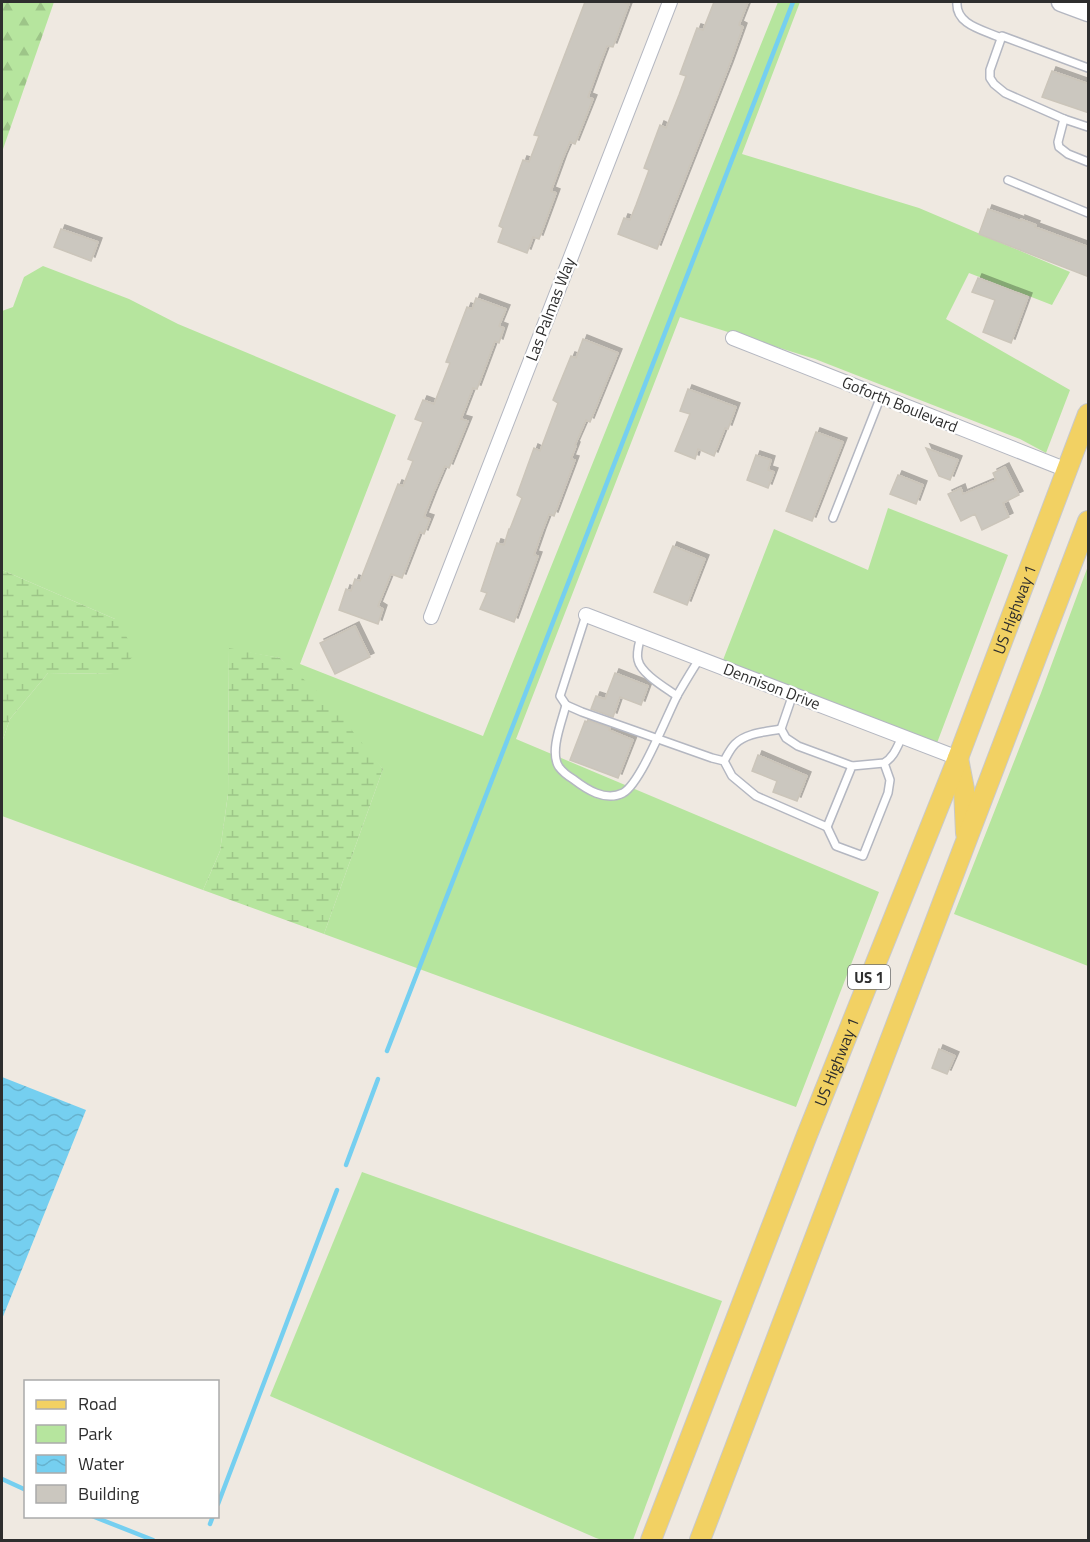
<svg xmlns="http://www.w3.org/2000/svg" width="1090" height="1542" font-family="'Titillium Web',sans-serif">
<defs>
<pattern id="forest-firs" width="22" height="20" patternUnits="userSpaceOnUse" patternTransform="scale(1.5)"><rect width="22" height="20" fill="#b6e59e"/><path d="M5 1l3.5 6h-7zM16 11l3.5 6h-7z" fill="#9dc588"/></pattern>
<pattern id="wetland-marsh" width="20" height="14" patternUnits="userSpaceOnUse" patternTransform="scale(1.5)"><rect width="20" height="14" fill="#b6e59e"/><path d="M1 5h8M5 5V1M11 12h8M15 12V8" fill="none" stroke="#9dc588"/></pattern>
<pattern id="water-waves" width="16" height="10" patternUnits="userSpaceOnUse" patternTransform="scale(1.5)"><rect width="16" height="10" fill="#75cff0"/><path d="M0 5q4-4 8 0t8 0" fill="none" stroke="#66b2ce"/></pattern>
<filter id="shadow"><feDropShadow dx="4" dy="-4" stdDeviation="0" flood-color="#0004"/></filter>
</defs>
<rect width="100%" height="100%" fill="#efe9e1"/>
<g fill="#b6e59e">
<path d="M778,2h22l-58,152 177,54 151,64 -18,33 -83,-32 -23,46 124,71 -24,63 -26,-14 -205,-80 -135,-42 -164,422 363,153 -83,215 -472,-173 59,-165 -103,-111 -51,-9 -1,145 -8,57 -17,39 -201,-74v-74l8,-23 38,-46 65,1 2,-55 -113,-49v-259l11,-4 11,-30 19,-11 86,33 49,25 218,91 -96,249 183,72z"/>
<path d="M888,508l120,47 -71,188 -214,-83 51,-131 94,41z"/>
<path d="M1088,566v400l-134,-52 87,-221z"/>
<path d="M362,1172l360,129 -89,239h-31l-6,-2 -326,-142z"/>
</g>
<path fill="url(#forest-firs)" d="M2,2h52l-52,150z"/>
<g fill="url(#wetland-marsh)">
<path d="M2,570l113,49 22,34 -23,21 -66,-1 -38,46 -8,23z"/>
<path d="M229,648l51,10 49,44 54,67 -59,165 -121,-44 17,-39 8,-57z"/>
</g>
<path fill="url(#water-waves)" d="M2,1077l84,33 -84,209z"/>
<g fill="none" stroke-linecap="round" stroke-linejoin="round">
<g stroke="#75cff0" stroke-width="4.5">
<path d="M387,1051l406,-1049"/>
<path d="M346,1165l32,-86"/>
<path d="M2,1479l24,11"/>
<path d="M218,1504l119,-314"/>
<path d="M92,1516l61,24"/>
<path d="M210,1524l3,-8"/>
</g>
</g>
<g fill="#cbc7bf" stroke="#cbc5ba" stroke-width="1.5" filter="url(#shadow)">
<path d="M585,2h37l7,2 -16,43 -6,-1 -7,18 -12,33 5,2 -18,45 -5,-2 -7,16 -12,33 5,2 -17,46 -6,-2 -6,16 -29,-11 5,-14 -4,-2 24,-66 6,2 10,-26 -5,-1z"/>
<path d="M714,2h34l-9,23 4,2 -14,39 -72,183 -39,-15 6,-16 6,2 6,-15 13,-35 -5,-2 16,-43 6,3 13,-33 7,-19 -6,-2 17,-46 6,2z"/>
<path d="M1052,71l37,13v29l-47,-16z"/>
<path d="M988,209l33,12v-2l15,6 -1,2 54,20v30l-110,-43z"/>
<path d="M61,229l37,13 -7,19 -37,-14z"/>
<path d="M978,278l50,19 -17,46 -28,-11 12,-32 -23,-8z"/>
<path d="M476,298l30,11 -7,17 5,2 -5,15 -4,-2 -18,48 -4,-1 -12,31 7,2 -19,47 -4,-2 -12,28 -9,23 6,2 -6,15 -4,-2 -18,46 -11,-4 -13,32 5,3 -5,15 -39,-14 7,-21 5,2 4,-12 5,2 38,-97 5,2 10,-25 -5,-2 15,-37 -8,-3 8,-19 11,4 16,-41 -4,-1 21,-55 5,2z"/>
<path d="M583,339l35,14 -28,69 -4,-2 -11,25 1,1 -5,13 4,1 -21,56 -5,-2 -7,18 -8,23 4,1 -24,66 -34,-13 7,-16 -6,-2 16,-48 7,2 5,-16h1l12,-31 -5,-3 17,-47 6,3 18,-48 -5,-3 18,-44 5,2z"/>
<path d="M688,389l48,18 -8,22 -3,-1 -11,28 -16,-7 -3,10 -20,-8 15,-37 -10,-3z"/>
<path d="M816,432l27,10 -31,79 -26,-10z"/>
<path d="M926,448l32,12 -8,20 -11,-4z"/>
<path d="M756,455l15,5 -3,10 6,2 -6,16 -21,-8z"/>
<path d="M1005,467l14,28 -16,8 6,14 -27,13 -7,-16 -14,7 -13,-27 13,-6 2,6 33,-14 -3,-7z"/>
<path d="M898,475l25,10 -7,19 -26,-10z"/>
<path d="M673,546l32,13 -18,46 -33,-13z"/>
<path d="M355,626l15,31 -35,17 -15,-31z"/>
<path d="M615,673l33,13 -7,19 -21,-8 -7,20 -22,-8 5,-13 9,3z"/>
<path d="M588,720l22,8 -1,2 24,10 -15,38 -48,-18 15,-39 2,1z"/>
<path d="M758,755l49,21 -10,25 -24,-9 4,-11 -25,-10z"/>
<path d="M939,1049l16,7 -8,18 -15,-6z"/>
</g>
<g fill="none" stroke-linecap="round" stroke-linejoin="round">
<defs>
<g id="lane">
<path d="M957,2c-2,23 27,28 44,36"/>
<path d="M1088,68l-86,-32 -12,34v8l4,6 11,9 59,26 24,8"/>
<path d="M1064,119l-6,23 1,5 9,7 20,8"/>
<path d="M1008,180l80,33"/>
<path d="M833,518l48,-122"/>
<path d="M586,615l-26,81 6,9 16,7 130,46 12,3 8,15 24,20 71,31 25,-61 32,-3c10,-6 13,-16 18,-26"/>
<path d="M641,636c-2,8 -5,17 -3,24 3,14 28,28 39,36"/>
<path d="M793,694l-12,35 5,9 12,8 54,20"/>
<path d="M566,705c-4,16 -17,47 -7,62 3,4 9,9 14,12 13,10 32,23 50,14 18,-10 44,-78 55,-99 7,-12 14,-24 22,-36"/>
<path d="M724,761c3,-5 6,-12 11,-17 11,-11 30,-12 46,-15"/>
<path d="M827,827l9,19 27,10 25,-63 2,-13 -6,-17"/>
</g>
<g id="street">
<path d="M733,338l334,132"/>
<path d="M586,615l372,143"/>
<path d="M431,617l239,-615"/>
</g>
<path id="secondary" d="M1061,2l27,10"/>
<g id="primary">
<path d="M958,758l6,31 2,44"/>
<path id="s1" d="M651,1540l156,-405 151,-377 130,-344"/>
<path d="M700,1540c132,-339 258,-680 388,-1019"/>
</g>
</defs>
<use href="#lane" stroke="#b4b7c1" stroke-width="10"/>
<use href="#street" stroke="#b4b7c1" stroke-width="16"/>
<use href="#secondary" stroke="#b4b7c1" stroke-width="21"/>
<use href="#primary" stroke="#c9c9c9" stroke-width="22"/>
<use href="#lane" stroke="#fff" stroke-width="7"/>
<use href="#street" stroke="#fff" stroke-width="14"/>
<use href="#secondary" stroke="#fff" stroke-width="18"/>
<use href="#primary" stroke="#f2d163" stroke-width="20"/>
</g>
<g text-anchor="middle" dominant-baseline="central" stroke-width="4.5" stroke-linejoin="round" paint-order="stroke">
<rect fill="#fff" stroke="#6d6d6d" stroke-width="1.5" x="848" y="965" width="42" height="24" rx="4.5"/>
<g font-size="15" font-weight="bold" fill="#2e2e2e">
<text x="869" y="977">US 1</text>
</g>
<g font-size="16" fill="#2e2e2e" stroke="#fff">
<text transform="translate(550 309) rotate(-69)">Las Palmas Way</text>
<text transform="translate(900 404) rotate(22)">Goforth Boulevard</text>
<text stroke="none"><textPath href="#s1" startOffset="999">US Highway 1</textPath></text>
<text transform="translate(772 686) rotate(21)">Dennison Drive</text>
<text stroke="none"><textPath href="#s1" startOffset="513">US Highway 1</textPath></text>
</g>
</g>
<rect width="1090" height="1542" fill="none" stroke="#2e2e2e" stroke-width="6"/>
<rect x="24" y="1380" width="195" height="138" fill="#ffffff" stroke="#ababab" stroke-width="1.5"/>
<rect x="36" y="1400" width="30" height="9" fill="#f2d163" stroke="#ababab" stroke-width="1.5"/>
<text x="78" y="1410" font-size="18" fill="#2e2e2e">Road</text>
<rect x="36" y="1425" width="30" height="18" fill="#b6e59e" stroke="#ababab" stroke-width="1.5"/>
<text x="78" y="1440" font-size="18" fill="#2e2e2e">Park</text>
<rect x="36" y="1455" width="30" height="18" fill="url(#water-waves)" stroke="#ababab" stroke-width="1.5"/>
<text x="78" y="1470" font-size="18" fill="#2e2e2e">Water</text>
<rect x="36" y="1485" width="30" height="18" fill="#cbc7bf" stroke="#ababab" stroke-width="1.5"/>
<text x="78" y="1500" font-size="18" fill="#2e2e2e">Building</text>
</svg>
